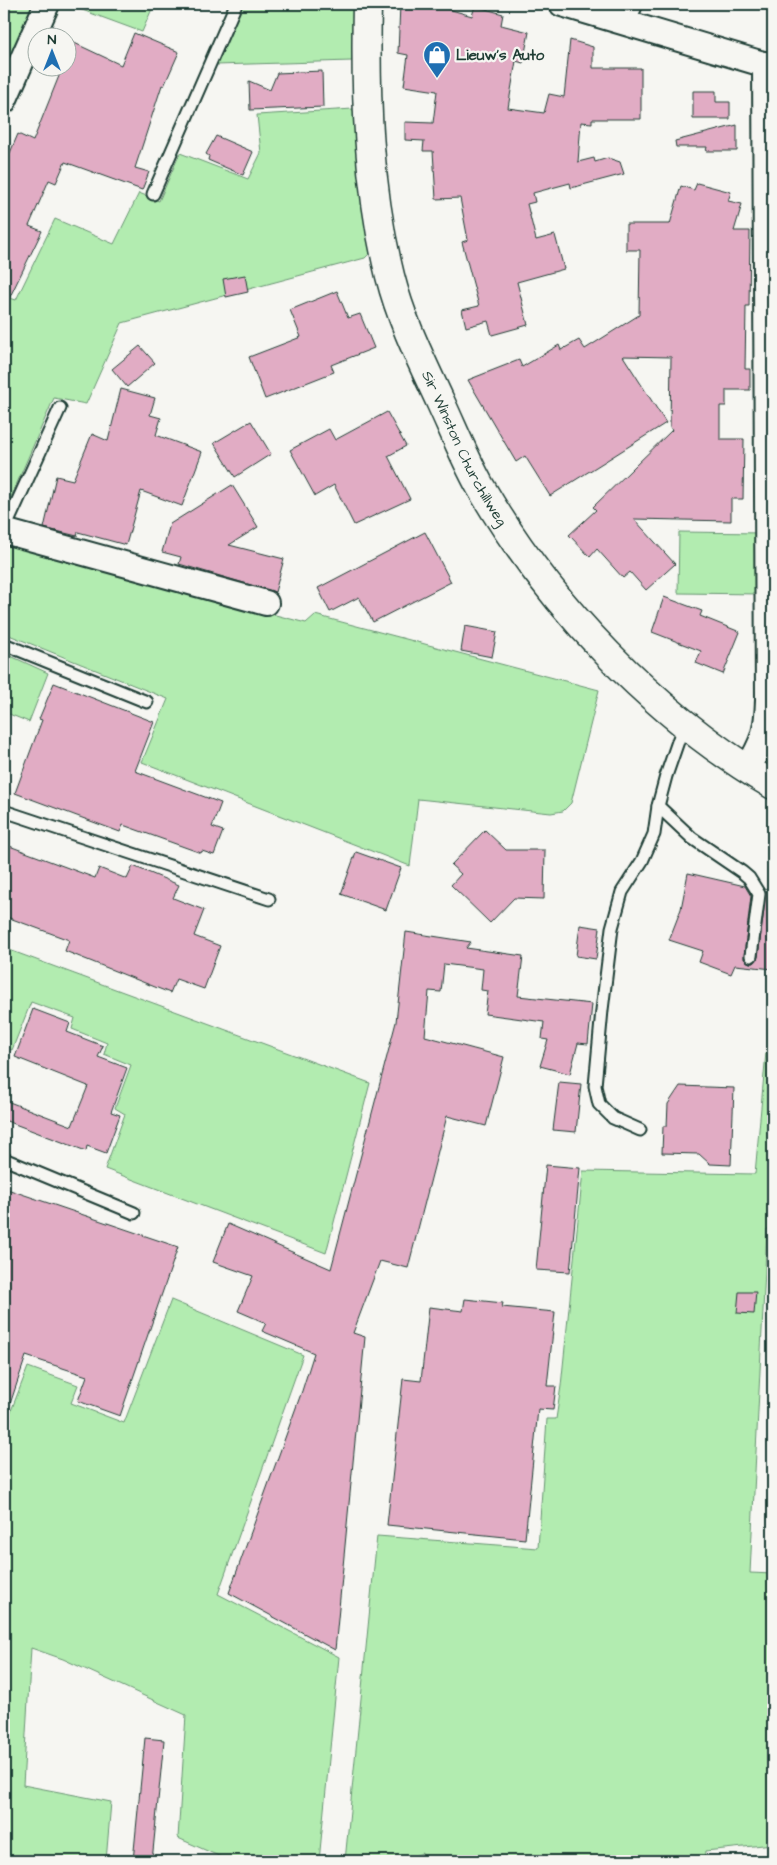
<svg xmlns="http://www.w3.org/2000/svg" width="777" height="1865" font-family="'Architects Daughter',sans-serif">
<rect width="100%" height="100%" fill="#f6f6f2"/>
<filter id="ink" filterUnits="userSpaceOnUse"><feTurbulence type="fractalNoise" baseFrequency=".02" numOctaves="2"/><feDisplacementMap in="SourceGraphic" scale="10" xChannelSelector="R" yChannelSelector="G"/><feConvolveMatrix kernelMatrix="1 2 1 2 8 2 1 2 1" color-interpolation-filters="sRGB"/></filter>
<g filter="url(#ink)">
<g fill="#b2ecb0" stroke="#689472">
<path d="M4,4h36l-36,76z"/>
<path d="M66,4h88l-12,28z"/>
<path d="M243,4h111l-2,57 -136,4z"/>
<path d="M353,109l6,53 13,89 -7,7 -243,65 -36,81 -32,-6 -50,115v-217l12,4 39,-81 59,25 25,-51 20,8 21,-48 68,26 13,-26 -4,-38z"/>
<path d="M679,532l83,1 -1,61 -83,-1z"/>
<path d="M4,544l302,79 9,-8 284,75 -28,113 -8,8 -12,2 -133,-14 -8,67 -268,-104 26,-63 -164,-66z"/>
<path d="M4,653l44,20 -19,49 -25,-10z"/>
<path d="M4,948l366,135 -44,170 -221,-84 20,-55 -10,-6 16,-43 -27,-11 3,-11 -35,-14 3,-11 -44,-16 -19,48 -8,-3z"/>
<path d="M766,1052l7,1v176h-6l-17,344 23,1v270l-68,7 -1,10h-283l1,-8 -22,8h-55l32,-325 161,12 9,-129h9l5,-33 22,-215 172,3z"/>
<path d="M171,1300l132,55 -85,239 121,63 -20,204h-89l-52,-23 8,-123 -123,-56 -32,-11 -8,137 88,17 -5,59h-102v-432l24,-62 50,18 -7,18 53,20z"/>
</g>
<g fill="#e1acc4" stroke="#1f3d34">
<path d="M400,4h31l41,12 3,-10 28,8 -2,11 28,7 -6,31 -7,-2 -8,47 36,5 5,-19 15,3 6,-57 23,7v21h48v51h-49v4l-11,-1 -3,40 16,-4 1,4 13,-4 12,4 4,12 -53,14 -1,-5 -37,10 2,9 -8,2 9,36 19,-5 9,34 -47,13 11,43 -36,10 -4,-14 -22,6 -4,-17 17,-4 -17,-64 6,-2 -8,-42 -24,1 -3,-48h-10l1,-10 -19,-1v-18l28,1 4,-32 -33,-5 4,-31 -10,-2z"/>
<path d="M134,33l45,19 -15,34 -2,-1 -27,83 14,4 -7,18 -77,-28 -9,21 -7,-3 -20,46 13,5 -38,78v-142l14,-33 15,7 26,-65 -15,-7v-1h24v-28l53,25z"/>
<path d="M322,71l1,36 -73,3 -1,-29 21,9 7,-17z"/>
<path d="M693,91h23v11h14v17h-37z"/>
<path d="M737,125v26h-31l1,-4h-31l-1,-6z"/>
<path d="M216,136l37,16 -10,23 -35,-15 1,-4 -3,-2z"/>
<path d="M697,183l34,9 -3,9 14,3 -8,27h16l-1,75h-3l-1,63h5v21h-24v16h-6v33h24l-1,60h-12v22l-97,-2 41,45 -29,26 -16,-18 -7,6 -26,-29 -7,8 -21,-22 27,-25 -3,-3 79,-77 -2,-3 1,-70 -48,-1 43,67 -116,73 -25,-40 -9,6 -48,-82 51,-20 3,7 37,-22 2,5 18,-10 6,9 54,-34 1,-65h-14v-26h44l11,-38 13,4z"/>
<path d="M245,275l3,17 -22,5 -3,-18z"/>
<path d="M337,291l11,27 12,-4 14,34 -43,17 3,7 -69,27 -16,-42 52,-20 -11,-27z"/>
<path d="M140,346l15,17 -28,24 -15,-18z"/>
<path d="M121,389l34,9 -5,17 11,3 -5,17 46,17 -20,54 -41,-15 -15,54 -48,-13 -1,4 -33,-8 12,-52 17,4 19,-46 16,7z"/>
<path d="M387,412l19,34 -18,10 22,43 -56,26 -20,-40 -19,11 -25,-46 39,-21 6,11z"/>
<path d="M251,421l20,33 -36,23 -21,-34z"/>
<path d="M232,485l26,42 -29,18 55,14 -9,33 -96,-28 2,-7 -19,-5 8,-28z"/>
<path d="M425,532l26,50 -78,40 -14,-25 -29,15 -12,-24z"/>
<path d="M664,597l38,14 -2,5 40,16 -17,42 -27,-11 5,-12 -49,-19z"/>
<path d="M465,626l32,6 -5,25 -31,-6z"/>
<path d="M54,683l100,39 -19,49 86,32 -9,24 11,4 -9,24 -12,-4 -1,2 -78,-28 -3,7 -105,-39 27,-73 -3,-1z"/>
<path d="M485,830l21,20h39l-1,49 -30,-1 -24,25 -39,-38 10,-11 -10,-9z"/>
<path d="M4,844l91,34 4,-10 28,11 6,-13 46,19 -6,13 31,12 -10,26 26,10 -16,43 -28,-10 -6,14 -105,-42 4,-11 -65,-24z"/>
<path d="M356,852l45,16 -15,42 -45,-16z"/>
<path d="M688,873l57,13 6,10 -7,60v3l6,4h4l4,-6 8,-66 7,2v76l-38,-4 -4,9 -32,-12 4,-11 -34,-11 12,-31z"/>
<path d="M580,925l20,3 -4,31 -20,-3z"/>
<path d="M406,932l65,10 -5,6 57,8 -5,40 74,8 -4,40 -10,-1 -8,31 -30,-8 8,-26 -6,-1 2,-17 -59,-8 3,-23 -7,-1 2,-21 -39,-5 -3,28 -12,-1 -4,45 79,21 -18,69 -39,-10 -39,152 -28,-7 -27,72 12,4 -30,313 -106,-57 73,-202 12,-38 -52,-22 4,-8 -28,-12 15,-35 -40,-14 15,-38 103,45 65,-247z"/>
<path d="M33,1009l37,14 -3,9 36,14 -5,11 29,11 -16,44 9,3 -14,38 -19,-7 -1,5 -82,-31v-20l68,26 16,-40 -73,-29z"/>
<path d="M559,1082l22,2 -5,48 -23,-2z"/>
<path d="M680,1086l54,2 -3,77 -21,-1 -11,-10 -37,-1 1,-27h4l1,-22z"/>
<path d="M546,1165l34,3 -10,104 -34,-2z"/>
<path d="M4,1188l174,59 -58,169 -42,-15 9,-25 -61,-20 -19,57h-3z"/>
<path d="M739,1292h17l-2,22 -17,-1z"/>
<path d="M465,1299l38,4 -1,4 53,5 -8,74h9l-3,24 -15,-1 -13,130 -138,-14 16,-146 18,2 8,-74 34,4z"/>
<path d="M145,1738l19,2 -12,121h-19z"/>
</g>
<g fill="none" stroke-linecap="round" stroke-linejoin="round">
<defs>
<g id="lane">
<path d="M629,24l8,-20"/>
<path d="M153,194l83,-190"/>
<path d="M4,531l56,-123"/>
<path d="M4,644l143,58"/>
<path d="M658,806l34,32 50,34 7,6 10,16 -8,62"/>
<path d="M4,811l265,88"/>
<path d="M640,1130l-27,-12 -14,-14 -4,-18 7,-76 10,-82 10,-36 20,-31 12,-27 4,-28 8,-30 18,-52"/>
<path d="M4,1159l130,54"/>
</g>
<g id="street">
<path d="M562,4l211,63"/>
<path d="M4,101l43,-97"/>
<path d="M4,531l262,72"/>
<path d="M747,769c16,-27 20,-37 21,-69l-3,-636"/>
</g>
<g id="secondary">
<path id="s1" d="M367,4c-2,91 1,183 23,272 11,44 31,84 50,125 13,28 25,58 40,85 69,119 174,229 293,299"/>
</g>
</defs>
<use href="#lane" stroke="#1f3d34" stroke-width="15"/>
<use href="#street" stroke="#1f3d34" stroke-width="28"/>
<use href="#secondary" stroke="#1f3d34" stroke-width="31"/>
<use href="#lane" stroke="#f6f6f2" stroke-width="11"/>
<use href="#street" stroke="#f6f6f2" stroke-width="24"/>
<use href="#secondary" stroke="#f6f6f2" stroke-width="28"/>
</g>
</g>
<defs>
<symbol id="shop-pin" viewBox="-11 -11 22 30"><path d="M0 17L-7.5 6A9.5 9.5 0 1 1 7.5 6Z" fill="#1f6fb2" stroke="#f6f6f2"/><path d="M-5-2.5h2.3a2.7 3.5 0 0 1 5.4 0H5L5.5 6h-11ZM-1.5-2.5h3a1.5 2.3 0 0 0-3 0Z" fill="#fff"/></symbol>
</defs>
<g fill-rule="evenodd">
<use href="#shop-pin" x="421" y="39" width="32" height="43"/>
</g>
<g text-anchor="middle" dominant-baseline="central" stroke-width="4.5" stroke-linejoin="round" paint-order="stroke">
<g font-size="15" font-weight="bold" fill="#1f3d34" stroke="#f6f6f2" text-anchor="start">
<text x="456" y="55">Lieuw's Auto</text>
</g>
<g font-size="15" fill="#1f3d34" stroke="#f6f6f2">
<text stroke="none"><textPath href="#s1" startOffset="462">Sir Winston Churchillweg</textPath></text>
</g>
</g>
<rect width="777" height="1865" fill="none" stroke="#f6f6f2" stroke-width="20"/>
<rect x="10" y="10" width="757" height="1845" fill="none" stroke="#1f3d34" stroke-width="2" filter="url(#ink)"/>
<g transform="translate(52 52)"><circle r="24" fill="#f6f6f2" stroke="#a0aca6"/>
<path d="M0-4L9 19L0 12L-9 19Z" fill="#1f6fb2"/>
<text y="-8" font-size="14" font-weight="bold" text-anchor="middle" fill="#1f3d34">N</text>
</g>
</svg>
